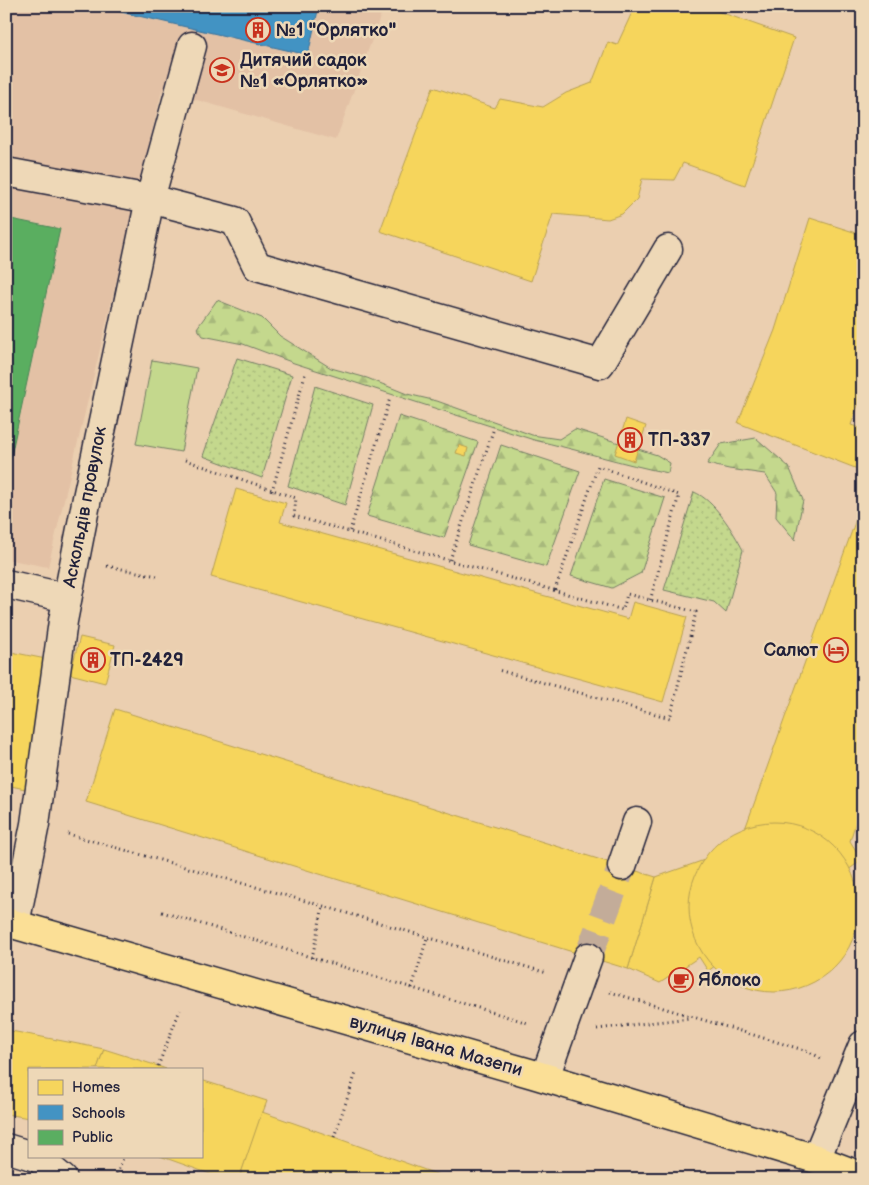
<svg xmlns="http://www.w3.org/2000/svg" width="869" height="1185" font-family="'Balsamiq Sans',sans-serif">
<defs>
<pattern id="grass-dots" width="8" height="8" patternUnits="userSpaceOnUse" patternTransform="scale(1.25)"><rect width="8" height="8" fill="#c4d88d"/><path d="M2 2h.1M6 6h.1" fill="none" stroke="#a8b97b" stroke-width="1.8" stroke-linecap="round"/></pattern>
<pattern id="forest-firs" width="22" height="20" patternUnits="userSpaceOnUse" patternTransform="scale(1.25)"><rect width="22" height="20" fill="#c4d88d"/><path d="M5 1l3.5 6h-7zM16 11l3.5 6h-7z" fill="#a8b97b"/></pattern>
</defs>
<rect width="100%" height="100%" fill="#ebcfb0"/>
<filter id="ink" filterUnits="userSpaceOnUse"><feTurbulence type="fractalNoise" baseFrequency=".02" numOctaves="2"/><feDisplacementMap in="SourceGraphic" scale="10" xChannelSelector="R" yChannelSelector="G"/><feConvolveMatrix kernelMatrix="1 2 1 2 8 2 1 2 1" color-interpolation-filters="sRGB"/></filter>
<g filter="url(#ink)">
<path fill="#e3c1a5" d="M6,6h378l-48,134 -174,-50 -114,477 -42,-8z"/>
<g fill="url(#grass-dots)" stroke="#737d64">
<path d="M237,358l55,17 -30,103 -59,-22z"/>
<path d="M315,386l58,19 -28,100 -57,-19z"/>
<path d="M694,492c20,8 39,39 49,58l-17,63 -12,-11 -50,-12z"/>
</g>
<g fill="url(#forest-firs)" stroke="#737d64">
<path d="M217,300l45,18 18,18 51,32 36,10 40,16 30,7 95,34 27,4 16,-10 82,26 13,8 -2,10c-45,-9 -89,-23 -134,-33l-240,-77 -51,-19 -40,-8 -6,-8z"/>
<path d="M399,416l79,26 -34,96 -77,-22z"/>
<path d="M756,438l33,29 14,33 -8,40 -19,-23 1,-24 -12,-19 -36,-5 -22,-5 14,-20z"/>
<path d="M501,445l79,26 -34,96 -78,-22z"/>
<path d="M604,479l61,19 -24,75 -29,15 -41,-12z"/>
</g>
<path fill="#c4d88d" stroke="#737d64" d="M152,360l45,8 -16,84 -45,-8z"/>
<g fill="#f6d55c" stroke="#b69f52">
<path d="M635,6h68l91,32 -49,147 -62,-22 -9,17 -32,-1 -5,20 -15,15 -14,5 -55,-5 -22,67 -151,-50 53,-144 62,21 5,-9 43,8 23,-14 26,-10 16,-41 9,3z"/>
<path d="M810,218l53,17v156l-12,34 12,4v42l-125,-48 37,-93z"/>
<path d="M626,419l20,7 -12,35 -19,-7z"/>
<path d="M459,445l9,3 -2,8 -10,-3z"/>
<path d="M236,489l50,14 -6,19 348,97 5,-17 54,15 -24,85 -452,-125z"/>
<path d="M863,500v299l-13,42 12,19 -154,111 -9,-14 -39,26 -32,-14 28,-92 54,-19 35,-29z"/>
<path d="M80,637l35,8 -10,38 -35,-9z"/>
<path d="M6,651l50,10 -26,129 -24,-5z"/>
<path d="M115,709l541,168 -28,92 -542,-167z"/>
<circle cx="774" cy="907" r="85"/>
<path d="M6,1030l98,19 -7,20h-68v49l-23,-4z"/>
<path d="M104,1049l54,17 8,3h-69z"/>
<path d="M201,1080l66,21 -28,78h-15l-64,-23h41z"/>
<path d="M262,1112l72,25 116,42h-211z"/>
</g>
<path fill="#4393c3" stroke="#39719a" d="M95,6h224l-11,49z"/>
<path fill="#5aae61" stroke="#498456" d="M6,218l54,11 -54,250z"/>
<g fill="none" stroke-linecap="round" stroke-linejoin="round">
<path stroke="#c3ac99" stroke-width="28" stroke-dasharray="28 14" stroke-linecap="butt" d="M588,957l34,-91"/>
<defs>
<g id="minor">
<path d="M6,172l144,27 85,22 22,45 343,98 68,-115"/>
<path d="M6,584l61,14"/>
<path d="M622,866l15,-44"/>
<path d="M15,924l20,-100 28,-203 24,-123 63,-299 42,-153"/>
<path d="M545,1077l43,-120"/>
<path d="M6,1148l23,7"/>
<path d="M32,1156l6,2 25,21"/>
<path d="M816,1159l47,-114"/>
</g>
<path id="major" d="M6,922l527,152 283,85 47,18"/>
</defs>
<use href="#minor" stroke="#22223b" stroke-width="31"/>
<use href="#major" stroke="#22223b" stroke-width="31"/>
<g stroke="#22223b" stroke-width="3" stroke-dasharray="1 4" stroke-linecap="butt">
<path d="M185,460l111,38 -2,18 329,94 4,-16 69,18 -26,106 -172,-48"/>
<path d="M272,491l34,-120"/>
<path d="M350,531l40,-133"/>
<path d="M450,560l43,-129"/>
<path d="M107,566l50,10"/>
<path d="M555,590l43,-124 81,29 -29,106"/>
<path d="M68,834l255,72 224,67"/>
<path d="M162,912l366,111"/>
<path d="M312,958l11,-52"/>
<path d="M412,988l15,-50"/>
<path d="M610,992l197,59 14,7"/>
<path d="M597,1029l93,-11"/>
<path d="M158,1066l22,-56"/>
<path d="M334,1137l22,-64"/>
<path d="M115,1179l9,-23"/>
</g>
<use href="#minor" stroke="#eed8b7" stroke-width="28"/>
<use href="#major" stroke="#fbdf96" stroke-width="28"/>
</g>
</g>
<defs>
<symbol id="building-ring" viewBox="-11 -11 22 22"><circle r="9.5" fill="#eed8b7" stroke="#c8321e" stroke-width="1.5"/><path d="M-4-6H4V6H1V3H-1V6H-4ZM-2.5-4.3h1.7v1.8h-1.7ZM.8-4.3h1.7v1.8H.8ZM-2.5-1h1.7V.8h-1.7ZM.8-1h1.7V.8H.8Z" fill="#c8321e"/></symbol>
<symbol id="school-ring" viewBox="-11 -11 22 22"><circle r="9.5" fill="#eed8b7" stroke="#c8321e" stroke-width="1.5"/><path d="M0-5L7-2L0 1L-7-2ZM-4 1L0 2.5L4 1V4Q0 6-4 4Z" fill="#c8321e"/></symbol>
<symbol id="hotel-ring" viewBox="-11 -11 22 22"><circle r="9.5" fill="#eed8b7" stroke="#c8321e" stroke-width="1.5"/><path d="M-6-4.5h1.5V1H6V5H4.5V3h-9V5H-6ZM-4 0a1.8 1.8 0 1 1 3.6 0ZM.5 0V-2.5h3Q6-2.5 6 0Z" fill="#c8321e"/></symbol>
<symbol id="cafe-ring" viewBox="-11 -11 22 22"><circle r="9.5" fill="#eed8b7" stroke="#c8321e" stroke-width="1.5"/><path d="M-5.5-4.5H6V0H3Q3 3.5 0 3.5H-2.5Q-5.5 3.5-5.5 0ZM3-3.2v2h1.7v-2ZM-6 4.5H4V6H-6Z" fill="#c8321e"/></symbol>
</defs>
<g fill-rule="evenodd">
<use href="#building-ring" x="244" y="16" width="28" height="28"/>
<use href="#school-ring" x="208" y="56" width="28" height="28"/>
<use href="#building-ring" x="616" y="426" width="28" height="28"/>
<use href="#hotel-ring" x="822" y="636" width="28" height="28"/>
<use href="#building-ring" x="79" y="646" width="28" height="28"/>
<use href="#cafe-ring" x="667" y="966" width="28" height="28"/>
</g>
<g text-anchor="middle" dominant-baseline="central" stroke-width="5" stroke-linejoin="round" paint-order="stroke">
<g font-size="18" font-weight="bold" fill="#22223b" stroke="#eed8b7" text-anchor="start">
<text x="276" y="30">№1 "Орлятко"</text>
<text x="240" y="60">Дитячий садок<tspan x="240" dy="21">№1 «Орлятко»</tspan></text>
<text x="648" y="440">ТП-337</text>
<text x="818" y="650" text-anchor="end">Салют</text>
<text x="110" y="660">ТП-2429</text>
<text x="698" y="980">Яблоко</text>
</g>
<g font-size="18" fill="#22223b" stroke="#eed8b7">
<text transform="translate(85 507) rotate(-79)">Аскольдів провулок</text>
<text transform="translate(436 1046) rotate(16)">вулиця Івана Мазепи</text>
</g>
</g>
<rect width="869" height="1185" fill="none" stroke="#eed8b7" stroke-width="25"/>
<rect x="12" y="12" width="844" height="1160" fill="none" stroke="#22223b" stroke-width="2" filter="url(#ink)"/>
<rect x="28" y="1068" width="175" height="90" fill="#eed8b7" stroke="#9c8f85"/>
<rect x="38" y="1080" width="25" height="15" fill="#f6d55c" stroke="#9c8f85"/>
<text x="72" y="1092" font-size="15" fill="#22223b">Homes</text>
<rect x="38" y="1105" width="25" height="15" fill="#4393c3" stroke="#9c8f85"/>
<text x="72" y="1118" font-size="15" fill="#22223b">Schools</text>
<rect x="38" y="1130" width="25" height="15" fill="#5aae61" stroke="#9c8f85"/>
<text x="72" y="1142" font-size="15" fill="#22223b">Public</text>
</svg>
